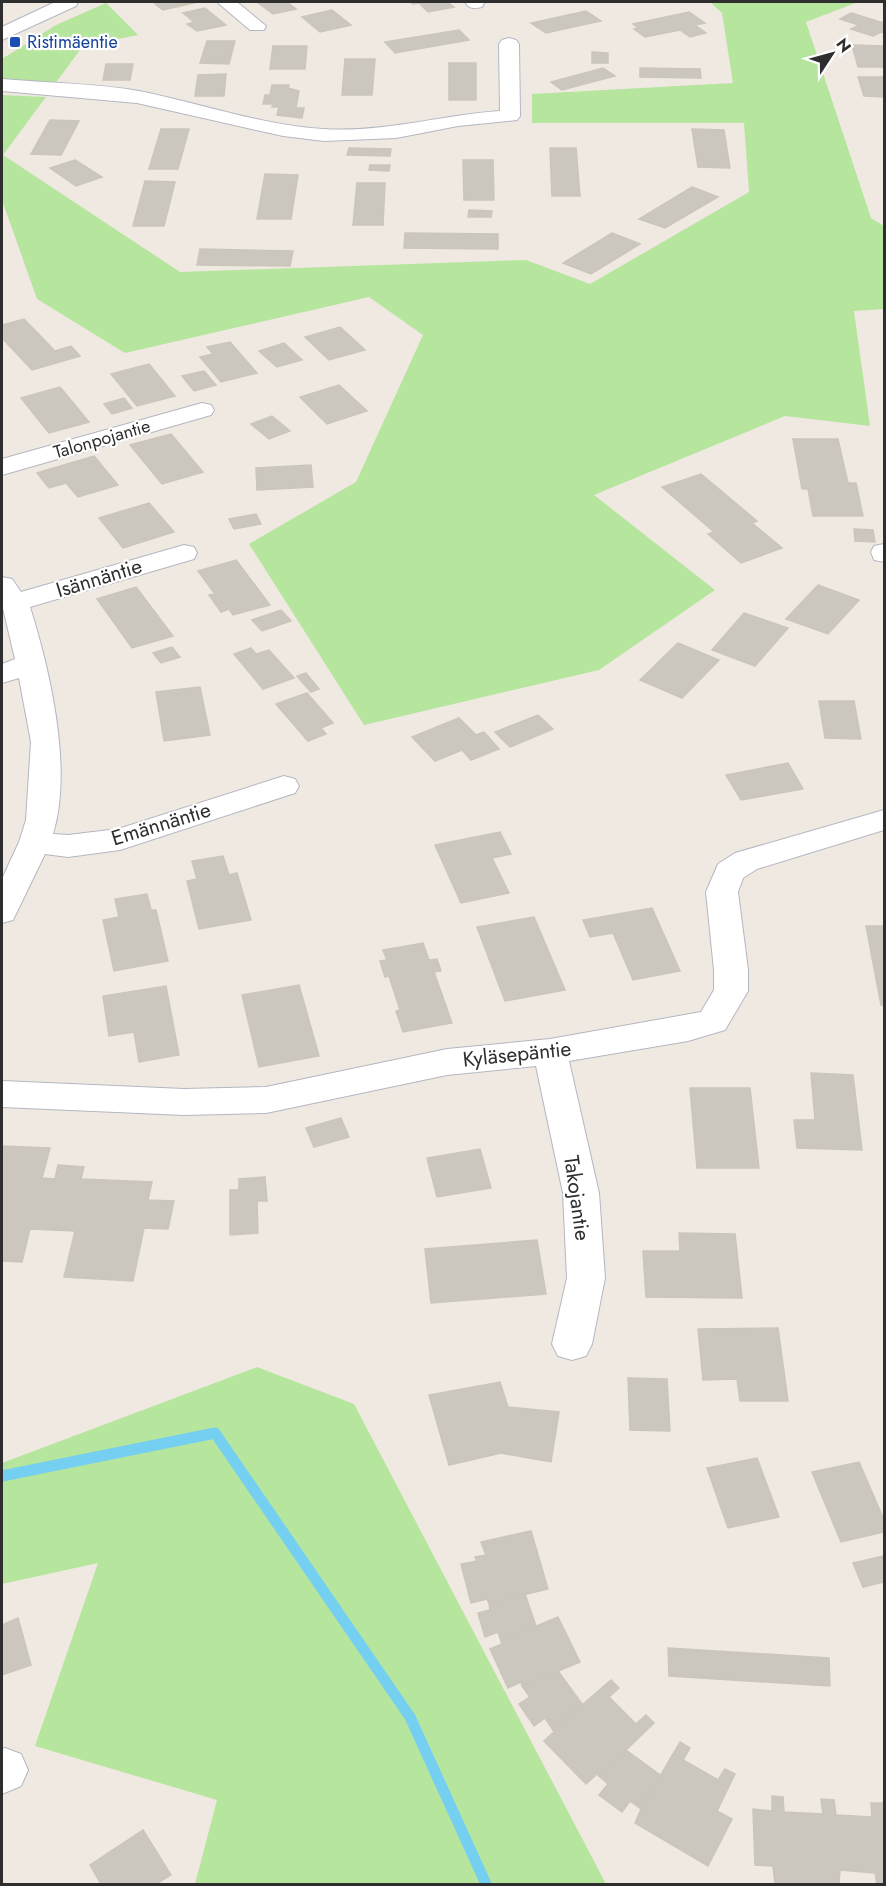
<svg xmlns="http://www.w3.org/2000/svg" width="886" height="1886" font-family="Jost,sans-serif">
<rect width="100%" height="100%" fill="#efe9e1"/>
<g fill="#b6e59e">
<path d="M710,2h148l-52,20 65,196 13,8v83l-30,2 16,115 -85,-10 -191,79 121,95 -116,80 -235,55 -115,-181 107,-62 67,-147 -54,-38 -244,56 -88,-54 -35,-99v-105l44,2 -43,58 177,117 346,-12 64,24 159,-92 -5,-69h-212v-29l201,-11 -11,-70z"/>
<path d="M106,3l32,32 -55,11 -29,39 -52,-6v-20l54,-34z"/>
<path d="M257,1367l97,37 252,480h-411l22,-84 -182,-54 63,-183 -96,21v-121z"/>
</g>
<g fill="none" stroke-linecap="round" stroke-linejoin="round">
<path stroke="#75cff0" stroke-width="11" d="M2,1476l213,-43 195,284 76,167"/>
</g>
<g fill="#cbc7bf" stroke="#cbc5ba" stroke-width="1.5">
<path d="M163,2h35l-35,8 -8,-6z"/>
<path d="M257,2h30l9,7 -23,5z"/>
<path d="M410,2h37l7,5 -26,5 -9,-9 -6,1z"/>
<path d="M205,8l21,17 -29,6 -10,-7 7,-2 -11,-9z"/>
<path d="M332,10l19,15 -31,7 -18,-15z"/>
<path d="M586,11l15,10 -55,12 -15,-10z"/>
<path d="M689,12l16,11 -10,2 11,8 -16,4 -10,-7 -35,7 -11,-8 4,-1 -5,-4z"/>
<path d="M851,13l33,10v10l-3,-1 -8,4 -22,-7 8,-4 -19,-6z"/>
<path d="M459,30l10,10 -74,13 -10,-11z"/>
<path d="M207,41h28l-6,23 -29,-1z"/>
<path d="M852,45l31,1 1,21h-26z"/>
<path d="M273,46h34l-2,23h-35z"/>
<path d="M592,52l16,1v10h-16z"/>
<path d="M345,59h30l-3,36h-30z"/>
<rect x="449" y="63" width="27" height="37"/>
<path d="M106,64h27l-3,16h-27z"/>
<path d="M603,68l12,8 -53,14 -11,-8z"/>
<path d="M640,68l60,1 1,9 -61,-1z"/>
<path d="M226,74l-2,22h-29l3,-21z"/>
<path d="M858,77h26v20l-20,-1z"/>
<path d="M272,85h17l-1,3 11,3 -3,17h8l-2,10 -25,-3 2,-8h-7l1,-3h-10l2,-9h5z"/>
<path d="M50,120l29,1 -18,34 -30,-1z"/>
<path d="M161,129h28l-11,40h-29z"/>
<path d="M692,129l32,1 6,38 -32,-1z"/>
<path d="M349,148l42,1 -1,7 -43,-1z"/>
<path d="M550,148h26l4,48h-28z"/>
<path d="M75,160l27,17 -26,9 -26,-18z"/>
<path d="M463,160h30l1,40h-30z"/>
<path d="M370,165h20l-1,6 -20,-1z"/>
<path d="M265,174l33,1 -7,44h-34z"/>
<path d="M145,181l30,1 -11,44h-31z"/>
<path d="M357,183h28l-2,42h-30z"/>
<path d="M692,187l26,10 -53,31 -26,-9z"/>
<path d="M469,210l23,1 -1,6h-23z"/>
<path d="M405,233l93,1v15l-94,-1z"/>
<path d="M612,233l28,11 -49,30 -28,-11z"/>
<path d="M200,249l93,2 -3,15 -93,-1z"/>
<path d="M24,319l31,32 16,-5 9,10 -48,14 -30,-32v-13z"/>
<path d="M340,327l25,23 -36,10 -24,-23z"/>
<path d="M230,342l27,31 -36,9 -21,-25 13,-3 -6,-7z"/>
<path d="M284,343l18,17 -25,7 -18,-16z"/>
<path d="M149,364l26,32 -38,10 -26,-32z"/>
<path d="M204,371l12,14 -22,6 -12,-15z"/>
<path d="M339,385l28,26 -40,13 -27,-27z"/>
<path d="M60,387l29,35 -40,11 -28,-35z"/>
<path d="M124,398l8,10 -20,6 -8,-10z"/>
<path d="M272,416l18,15 -21,8 -18,-15z"/>
<path d="M171,434l32,38 -41,12 -32,-39z"/>
<path d="M793,439h45l10,44h8l7,33h-50l-5,-27h-6z"/>
<path d="M94,456l24,29 -40,12 -12,-14 -17,5 -12,-15z"/>
<path d="M311,465l2,22 -56,3 -1,-22z"/>
<path d="M701,474l56,47 -5,2 30,25 -41,15 -33,-29 6,-2 -52,-45z"/>
<path d="M149,503l25,29 -51,16 -24,-30z"/>
<path d="M256,514l5,10 -27,5 -5,-10z"/>
<path d="M854,529l19,1 2,12 -20,-1z"/>
<path d="M236,560l34,45 -37,10 -4,-6 -8,3 -12,-17 6,-1 -17,-23z"/>
<path d="M818,585l41,15 -31,34 -42,-15z"/>
<path d="M136,587l37,49 -41,12 -35,-49z"/>
<path d="M281,610l10,11 -29,10 -10,-11z"/>
<path d="M744,613l44,15 -33,38 -43,-16z"/>
<path d="M678,643l41,17 -37,38 -42,-18z"/>
<path d="M172,647l8,10 -19,6 -8,-10z"/>
<path d="M251,648l5,6 13,-4 25,28 -31,11 -29,-35z"/>
<path d="M306,673l13,16 -8,3 -14,-16z"/>
<path d="M200,687l10,48 -46,6 -8,-49z"/>
<path d="M307,693l26,30 -12,5 5,6 -18,7 -32,-37z"/>
<path d="M819,701h35l7,38 -36,-1z"/>
<path d="M538,715l15,14 -43,18 -15,-15z"/>
<path d="M459,718l17,17 8,-3 15,17 -28,11 -9,-10 -27,11 -23,-24z"/>
<path d="M788,763l15,26 -62,11 -15,-25z"/>
<path d="M500,832l11,22 -19,4 17,35 -48,10 -26,-58z"/>
<path d="M223,856l6,19 8,-2 14,47 -52,9 -12,-48 10,-2 -5,-18z"/>
<path d="M147,894l4,16h5l12,51 -54,10 -11,-51 16,-3 -4,-18z"/>
<path d="M652,908l28,63 -47,9 -20,-47 -23,4 -7,-17z"/>
<path d="M534,917l31,73 -60,11 -28,-74z"/>
<path d="M866,926h18v79h-3z"/>
<path d="M423,943l6,17 8,-1 4,12 -7,1 18,51 -49,9 -7,-21 4,-1 -11,-34 -4,1 -5,-16 7,-1 -4,-10z"/>
<path d="M299,985l20,71 -60,11 -17,-72z"/>
<path d="M166,986l13,69 -40,7 -5,-30 -25,4 -6,-40z"/>
<path d="M811,1073l42,2 9,75 -65,-2 -3,-28h21z"/>
<path d="M690,1088h60l9,80h-62z"/>
<path d="M341,1118l8,19 -35,10 -8,-19z"/>
<path d="M2,1146l48,2 -8,30 13,1 3,-14 26,2 -3,12 71,3 -4,18 26,1 -6,28 -24,-1 -11,53 -69,-4 11,-46 -45,-2 -8,33 -20,-1z"/>
<path d="M480,1149l11,39 -54,9 -10,-39z"/>
<path d="M265,1177l2,24h-10l1,32 -28,2v-45h9v-11z"/>
<path d="M679,1233l56,1 7,64 -96,-1 -3,-46h37z"/>
<path d="M537,1240l9,54 -115,9 -6,-54z"/>
<path d="M778,1328l10,73h-48l-3,-22 -34,1 -5,-51z"/>
<path d="M628,1378l39,1 3,52 -40,-1z"/>
<path d="M500,1382l8,25 51,5 -8,50 -50,-9 -52,12 -20,-70z"/>
<path d="M757,1458l22,59 -51,11 -21,-60z"/>
<path d="M859,1462l25,58v12l-43,10 -29,-70z"/>
<path d="M531,1531l17,58 -59,14 -2,-4 -16,4 -10,-39 16,-3 -2,-4 11,-2 -5,-13z"/>
<path d="M884,1556v26l-21,5 -10,-24z"/>
<path d="M525,1594l11,32 -35,15 -3,-9 -13,5 -7,-24 12,-3 -1,-7z"/>
<path d="M558,1617l22,45 -58,24 -1,-4 -13,6 -18,-39 12,-5 -1,-3z"/>
<path d="M18,1618l13,47 -29,10v-50z"/>
<path d="M668,1648l161,10 1,28 -161,-10z"/>
<path d="M558,1671l24,33 -29,26 -8,-12 -11,8 -15,-22 11,-7 -8,-11z"/>
<path d="M611,1680l8,8 -10,9 27,27 10,-9 8,8 -55,53 -2,-2 -11,10 -42,-43 11,-10 -2,-1z"/>
<path d="M680,1742l10,6 -7,12 35,20 7,-11 10,5 -18,37 15,8 -24,47 -73,-43 6,-14z"/>
<path d="M626,1750l34,25 -19,34 -11,-8 -8,11 -23,-17 9,-11 -9,-8z"/>
<path d="M772,1796l11,1 1,15 39,2 -2,-15 13,1 2,15 36,2 -1,-14h13v81h-7l-2,-11 -35,-3 -1,14h-64l-2,-18 -18,-1 -2,-56 19,2z"/>
<path d="M143,1830l28,45 -15,9h-55l-11,-19z"/>
</g>
<g fill="none" stroke-linecap="round" stroke-linejoin="round">
<defs>
<g id="minor">
<path d="M55,2h23l-2,4 -74,34v-13z"/>
<path d="M217,2h20l29,24 -2,4h-14z"/>
<path d="M465,2h18l1,1 -2,4c-8,2 -13,2 -17,-5z"/>
<path d="M509,38l7,2 3,4 1,72 -3,4 -59,6 -62,12 -72,3 -41,-5 -146,-33 -135,-12v-12c45,4 92,4 137,12 61,12 121,34 184,38 59,4 118,-14 177,-18l-1,-67 3,-4z"/>
<path d="M202,403l9,2 3,5 -3,5 -209,60v-16z"/>
<path d="M884,544v18l-10,-2 -3,-8 3,-6z"/>
<path d="M184,545l10,2 3,6 -3,6 -164,48c20,64 43,162 23,227l15,1 50,-6 166,-53 11,3 4,7 -4,7 -175,57 -52,7 -23,-3 -32,66 -11,3v-44l17,-37 7,-22 5,-78 -12,-64 -17,5v-19l13,-5 -13,-55v-27l10,2 9,13z"/>
<path d="M884,810v20l-127,39 -14,9 -5,14 10,78v21l-23,39 -37,11 -119,20 30,132 6,85 -13,66 -6,12 -14,4 -14,-4 -6,-12 15,-66 -4,-85 -27,-127 -89,9 -181,38 -82,2 -182,-8v-26l182,8 82,-2 181,-38 103,-10 151,-27 13,-22v-20l-8,-78 12,-28 17,-11z"/>
<path d="M5,1748l16,6 7,16 -7,16 -19,8v-45z"/>
</g>
</defs>
<use href="#minor" stroke="#b4b7c1" stroke-width="2"/>
<use href="#minor" fill="#fff" fill-rule="evenodd"/>
</g>
<rect fill="#1a4fb4" stroke="#fff" stroke-width="2" x="9" y="36" width="12" height="12" rx="3"/>
<g text-anchor="middle" dominant-baseline="central" stroke-width="4.5" stroke-linejoin="round" paint-order="stroke">
<g font-size="18" fill="#164399" stroke="#fff" text-anchor="start">
<text x="27" y="42">Ristimäentie</text>
</g>
<g font-size="18" fill="#2e2e2e" stroke="#fff">
<text transform="translate(102 439) rotate(-16)">Talonpojantie</text>
</g>
<g font-size="21" fill="#2e2e2e" stroke="#fff">
<text transform="translate(99 578) rotate(-17)">Isännäntie</text>
<text transform="translate(161 824) rotate(-17)">Emännäntie</text>
<text transform="translate(517 1054) rotate(-6)">Kyläsepäntie</text>
<text transform="translate(577 1198) rotate(82)">Takojantie</text>
</g>
</g>
<rect width="886" height="1886" fill="none" stroke="#2e2e2e" stroke-width="6"/>
<g transform="translate(832 54) rotate(54)" stroke="#ffffff" stroke-width="4.5" paint-order="stroke">
<path d="M0-4.5L10 22L0 15L-10 22Z" fill="#2e2e2e"/>
<text y="-9" font-size="16" font-weight="bold" text-anchor="middle" fill="#2e2e2e">N</text>
</g>
</svg>
